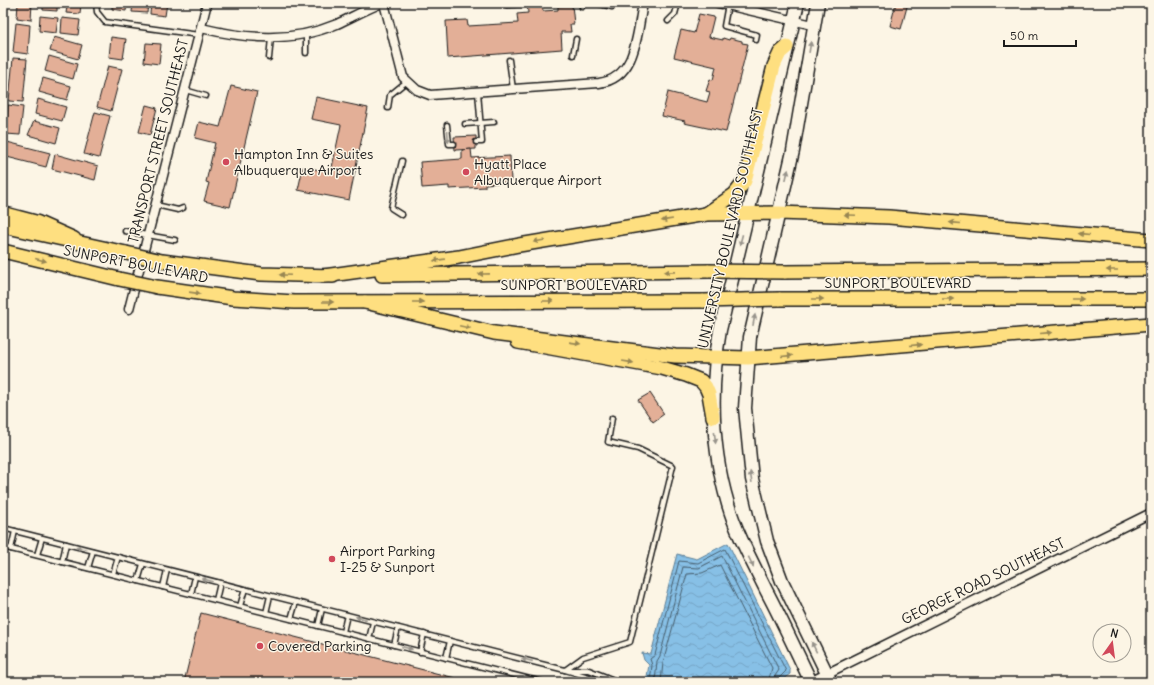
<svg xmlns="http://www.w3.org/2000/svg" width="1154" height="685" font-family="Delius,sans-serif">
<defs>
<pattern id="water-waves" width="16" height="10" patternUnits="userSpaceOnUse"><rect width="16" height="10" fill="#87c0e6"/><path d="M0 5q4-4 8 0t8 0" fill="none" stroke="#74a4c5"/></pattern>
</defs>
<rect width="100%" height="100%" fill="#fcf5e5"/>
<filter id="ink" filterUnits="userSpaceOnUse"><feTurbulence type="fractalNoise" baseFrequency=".025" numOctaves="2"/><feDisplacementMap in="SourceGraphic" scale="8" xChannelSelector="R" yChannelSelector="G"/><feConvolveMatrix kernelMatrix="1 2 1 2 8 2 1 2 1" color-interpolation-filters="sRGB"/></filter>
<g filter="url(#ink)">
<path fill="url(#water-waves)" stroke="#5c7e95" d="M728,543l62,127v4l-11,8h-133l3,-17 -5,-5 -2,-7 9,1 26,-100 20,5z"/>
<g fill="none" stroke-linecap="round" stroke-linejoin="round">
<g stroke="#475e6d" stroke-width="1">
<path d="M650,682l2,-17 -2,-6 5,-4 24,-94 19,2 27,-14 61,122 -7,7v4"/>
<path d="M655,682l2,-21 3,-5 23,-89 16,1 23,-12 57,114 -4,6 -1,6"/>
<path d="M661,682l2,-19 24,-89 15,-1 18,-8 52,103 -4,14"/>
</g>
</g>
<g fill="#e3af97" stroke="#1c1c1c">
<path d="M18,3h14l-1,17 -14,-2z"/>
<path d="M43,3h14v8l-14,-1z"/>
<path d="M64,3h17l-1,11 -14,-1 1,-6 -3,-1z"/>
<path d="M112,3h15l-1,8 -14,-2z"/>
<path d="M133,3h15l-1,10 -15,-1z"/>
<path d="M151,3h16l-2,13 -15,-2z"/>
<path d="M527,3h15l1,8 15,-1v-4l14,-1 2,19h-4l1,8h-10l1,17 -114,9 -2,-37 21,-1 1,6 50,-3 -1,-9 11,-1z"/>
<path d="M896,3h12l-7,26 -11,-3z"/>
<path d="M699,14l15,3 -5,20 14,3v-2l6,2 1,-2 12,3v2l6,1 -22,88 -42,-9 1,-2 -23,-5 6,-24 39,10 3,-10 -4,-1 4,-12 3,1 3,-13 -42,-10 7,-27 13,3z"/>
<path d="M40,16l18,2 -2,15 -17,-2z"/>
<path d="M62,18l18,2 -2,15 -17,-2z"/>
<path d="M16,23l14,2 -2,29 -15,-2z"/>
<path d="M54,37l28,8 -4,14 -28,-8z"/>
<path d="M111,37l15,2 -3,20 -14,-2z"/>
<path d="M146,43l15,1 -2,20 -15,-2z"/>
<path d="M49,56l28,8 -4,15 -28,-8z"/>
<path d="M13,58l14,1 -4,43 -14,-1z"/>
<path d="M108,66l14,3 -11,42 -14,-4z"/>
<path d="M43,78l28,8 -4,14 -28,-8z"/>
<path d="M231,86l26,6 -27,115 -26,-6 5,-18 -3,-1 9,-39 -20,-5 4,-16 21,5z"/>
<path d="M316,97l52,11 -19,92 -51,-10 5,-23 28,5 10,-47 -30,-6z"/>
<path d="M38,99l28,8 -4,14 -27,-7z"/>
<path d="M8,105l15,2 -3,28 -14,-1z"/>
<path d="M146,105l11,3 -7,27 -11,-3z"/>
<path d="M95,112l15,4 -11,42 -15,-4z"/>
<path d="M34,121l26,7 -4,15 -28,-8z"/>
<path d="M476,136v13l-21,1 -1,-13z"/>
<path d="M7,142l43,11 -4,14 -43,-11z"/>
<path d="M471,149l1,9 38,-2 1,26 -26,2v3l-36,2v-3l-27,2 -2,-26 42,-3v-9z"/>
<path d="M55,154l43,12 -3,14 -43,-11z"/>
<path d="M650,393l14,21 -11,8 -15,-22z"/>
<path d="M201,613l254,65 -1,4h-270z"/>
</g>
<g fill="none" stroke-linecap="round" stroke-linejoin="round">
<defs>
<g id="service">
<path d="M96,3l1,9 8,10 94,13"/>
<path d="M507,3v2l20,-1"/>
<path d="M597,3l15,4"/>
<path d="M728,4l-4,22 33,9 -1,5"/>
<path d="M582,7l1,-4"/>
<path d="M668,21l7,-7 3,-11"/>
<path d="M306,34v19"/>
<path d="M573,55l3,-16"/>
<path d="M269,58l2,-20"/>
<path d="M509,60l4,29"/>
<path d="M185,90l21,6"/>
<path d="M388,108l2,-13 16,-13"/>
<path d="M465,124l29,-2"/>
<path d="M447,125l2,19h5"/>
<path d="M476,142h6l-4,-50"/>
<path d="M402,161l-11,47 11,7"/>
<path d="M156,205l22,5 5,-2"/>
<path d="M125,231l50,9"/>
<path d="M3,528l562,142 41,12"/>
<path d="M3,547l539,135"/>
<path d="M11,549l4,-18"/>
<path d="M37,555l5,-17"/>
<path d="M62,562l4,-18"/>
<path d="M88,568l5,-17"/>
<path d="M113,574l5,-17"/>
<path d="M138,581l5,-17"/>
<path d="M163,587l4,-17"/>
<path d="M191,594l4,-17"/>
<path d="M216,600l4,-17"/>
<path d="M240,606l5,-17"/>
<path d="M266,613l4,-17"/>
<path d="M291,619l5,-17"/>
<path d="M318,626l4,-17"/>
<path d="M343,632l4,-17"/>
<path d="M369,639l4,-17"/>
<path d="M394,645l4,-17"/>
<path d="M420,652l4,-18"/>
<path d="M446,658l4,-17"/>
<path d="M565,670l18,-13 47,-15 43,-176 -35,-17 -30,-7 4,-24"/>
<path d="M570,670h19l30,12"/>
<path d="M571,682h4"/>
</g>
<g id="minor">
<path d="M384,3l19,74 14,13 13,5 169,-12c38,-5 38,-50 44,-80"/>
<path d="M718,3l95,22"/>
<path d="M201,28c46,11 91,15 136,-4 15,-7 30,-15 45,-21"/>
<path d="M129,309l78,-306"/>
<path d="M810,682l341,-169"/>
</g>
<g id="secondary">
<path d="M798,3l-78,327c-10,59 -9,117 8,174 9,31 24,57 38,86 16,30 30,61 45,92"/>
<path d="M818,3l-25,148 -43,186 -5,71 7,71 15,62 15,40 49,101"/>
</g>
<g id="primary">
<path d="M706,214l29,-20 10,-13 29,-115 6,-13 7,-6"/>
<path d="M3,226l123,27"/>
<path d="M3,251l116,28"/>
<path d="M162,261l99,13 72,2"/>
<path d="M784,272l367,-3"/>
<path d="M382,275l327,-4"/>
<path d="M324,276l135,-19 60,-12 187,-31 73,-1 110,4 262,23"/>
<path d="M157,287l76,11 61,4 410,-1"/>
<path d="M779,299h372"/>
<path d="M365,302l129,31 181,23 73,2 403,-34"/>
<path d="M518,342l144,26 24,7 15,6 5,6 3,7 4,23"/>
</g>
<path id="motorway" d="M3,215l34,9 36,16"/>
</defs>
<use href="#service" stroke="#1c1c1c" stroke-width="7"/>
<use href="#minor" stroke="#1c1c1c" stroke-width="11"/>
<use href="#secondary" stroke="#1c1c1c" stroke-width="15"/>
<use href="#primary" stroke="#1c1c1c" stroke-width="16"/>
<use href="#motorway" stroke="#1c1c1c" stroke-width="19"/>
<use href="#service" stroke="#fcf5e5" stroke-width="4"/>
<use href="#minor" stroke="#fcf5e5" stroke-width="8"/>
<use href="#secondary" stroke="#fcf5e5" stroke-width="12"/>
<use href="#primary" stroke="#fedf80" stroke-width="13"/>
<use href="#motorway" stroke="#fedf80" stroke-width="16"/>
<defs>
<g id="primary-bridge">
<path d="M126,253l36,8"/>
<path d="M709,271l75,1"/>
<path d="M119,279l38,8"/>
<path d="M704,301l75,-2"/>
</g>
</defs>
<use href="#primary-bridge" stroke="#1c1c1c" stroke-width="16" stroke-linecap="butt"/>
<use href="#primary-bridge" stroke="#fedf80" stroke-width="13"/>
</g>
<defs><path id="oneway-solid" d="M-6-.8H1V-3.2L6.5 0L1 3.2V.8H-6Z"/></defs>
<g fill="#97938b">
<use href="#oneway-solid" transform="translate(810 47) rotate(-81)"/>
<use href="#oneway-solid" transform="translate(448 137) rotate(86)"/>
<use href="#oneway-solid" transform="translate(787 175) rotate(-77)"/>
<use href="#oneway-solid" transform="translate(741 240) rotate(105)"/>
<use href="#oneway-solid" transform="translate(754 320) rotate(-79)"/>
<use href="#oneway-solid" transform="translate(715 438) rotate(84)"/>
<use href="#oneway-solid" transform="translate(751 477) rotate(-99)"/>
<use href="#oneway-solid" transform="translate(81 548) rotate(-166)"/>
<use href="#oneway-solid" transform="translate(751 562) rotate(64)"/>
<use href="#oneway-solid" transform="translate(207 580) rotate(-166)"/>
<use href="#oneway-solid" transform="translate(361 618) rotate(-166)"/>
<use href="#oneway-solid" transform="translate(814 647) rotate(-116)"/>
<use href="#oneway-solid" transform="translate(407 648) rotate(14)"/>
<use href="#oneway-solid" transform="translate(527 660) rotate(-166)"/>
</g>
<g fill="#988753">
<use href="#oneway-solid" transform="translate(850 215) rotate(-178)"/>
<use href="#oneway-solid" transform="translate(667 220) rotate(171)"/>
<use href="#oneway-solid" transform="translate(955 223) rotate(-175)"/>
<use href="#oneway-solid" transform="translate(1084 234) rotate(-175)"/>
<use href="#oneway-solid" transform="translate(539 241) rotate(170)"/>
<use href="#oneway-solid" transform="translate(41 260) rotate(14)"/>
<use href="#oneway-solid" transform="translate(439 260) rotate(172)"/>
<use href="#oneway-solid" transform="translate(1112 270) rotate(180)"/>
<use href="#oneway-solid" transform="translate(670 272) rotate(179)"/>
<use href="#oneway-solid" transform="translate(484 274) rotate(179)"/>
<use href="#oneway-solid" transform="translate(285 275) rotate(-177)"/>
<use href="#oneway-solid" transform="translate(195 293) rotate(8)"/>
<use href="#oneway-solid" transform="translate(818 299)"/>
<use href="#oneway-solid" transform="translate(948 299)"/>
<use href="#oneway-solid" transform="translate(1078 299)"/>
<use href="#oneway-solid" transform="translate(548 301)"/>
<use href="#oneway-solid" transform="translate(328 302)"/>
<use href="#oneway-solid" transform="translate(418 302)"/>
<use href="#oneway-solid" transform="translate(465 327) rotate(12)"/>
<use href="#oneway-solid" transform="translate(1046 333) rotate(-5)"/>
<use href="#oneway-solid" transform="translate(575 343) rotate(8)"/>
<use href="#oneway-solid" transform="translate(916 345) rotate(-5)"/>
<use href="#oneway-solid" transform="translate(787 356) rotate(-5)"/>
<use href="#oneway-solid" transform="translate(628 362) rotate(9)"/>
</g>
</g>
<g fill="#d1495b" stroke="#fcf5e5" stroke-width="1.5">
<circle cx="226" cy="162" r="4"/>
<circle cx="466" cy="172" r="4"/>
<circle cx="332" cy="559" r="4"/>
<circle cx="260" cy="646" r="4"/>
</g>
<g text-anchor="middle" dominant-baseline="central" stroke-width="3" stroke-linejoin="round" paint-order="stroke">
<g font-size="14" fill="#1c1c1c" stroke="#fcf5e5">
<text transform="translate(158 141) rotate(-76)">TRANSPORT STREET SOUTHEAST</text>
<text transform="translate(730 228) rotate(-77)">UNIVERSITY BOULEVARD SOUTHEAST</text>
<text transform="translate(136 264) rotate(11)">SUNPORT BOULEVARD</text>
<text x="898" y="283">SUNPORT BOULEVARD</text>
<text x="574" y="285">SUNPORT BOULEVARD</text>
<text transform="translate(983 581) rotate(-26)">GEORGE ROAD SOUTHEAST</text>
</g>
<g font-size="14" fill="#1c1c1c" stroke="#fcf5e5" text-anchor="start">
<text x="234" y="154">Hampton Inn &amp; Suites<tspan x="234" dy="16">Albuquerque Airport</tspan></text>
<text x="474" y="164">Hyatt Place<tspan x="474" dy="16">Albuquerque Airport</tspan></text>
<text x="340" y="551">Airport Parking<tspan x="340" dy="16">I-25 &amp; Sunport</tspan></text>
<text x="268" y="646">Covered Parking</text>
</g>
</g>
<rect width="1154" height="685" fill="none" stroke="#fcf5e5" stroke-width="16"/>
<rect x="8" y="8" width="1138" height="669" fill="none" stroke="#1c1c1c" stroke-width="1.5" filter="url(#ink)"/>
<g transform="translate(1112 643) rotate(14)"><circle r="19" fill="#fcf5e5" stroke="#a29e95"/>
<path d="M0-3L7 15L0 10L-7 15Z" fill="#d1495b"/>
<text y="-6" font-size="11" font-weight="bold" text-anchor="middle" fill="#1c1c1c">N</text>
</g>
<path d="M1004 40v6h72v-6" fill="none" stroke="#1c1c1c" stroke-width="2"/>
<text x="1010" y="40" font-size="12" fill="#1c1c1c" stroke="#fcf5e5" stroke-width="3" paint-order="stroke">50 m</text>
</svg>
